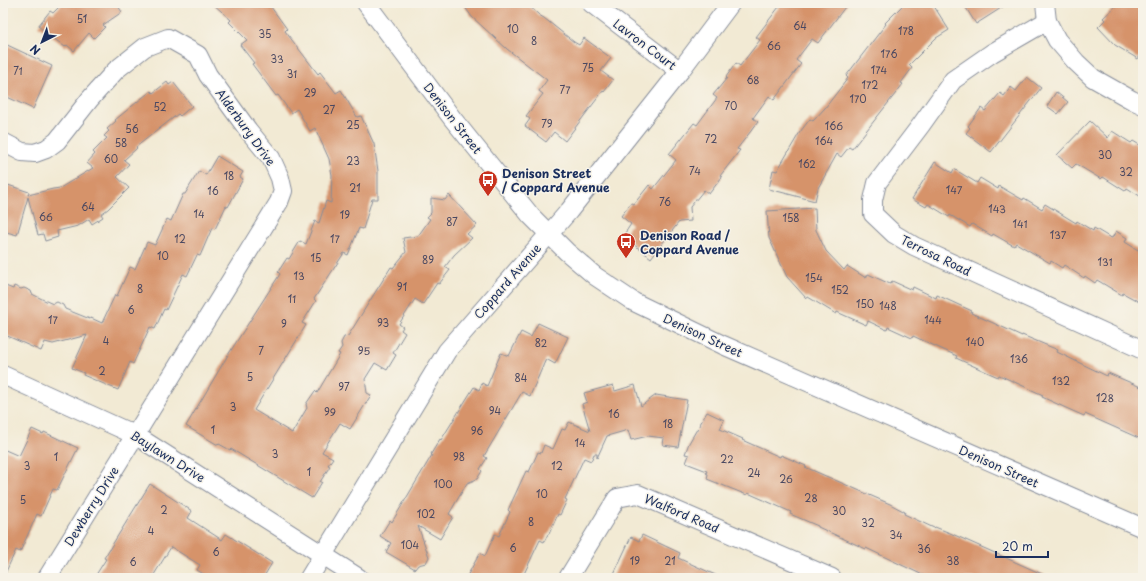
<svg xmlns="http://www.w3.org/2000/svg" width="1146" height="581" font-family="'Playpen Sans',sans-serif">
<rect width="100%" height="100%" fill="#f7f3e8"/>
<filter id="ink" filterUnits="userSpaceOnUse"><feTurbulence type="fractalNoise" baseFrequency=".025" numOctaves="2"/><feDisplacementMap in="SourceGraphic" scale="8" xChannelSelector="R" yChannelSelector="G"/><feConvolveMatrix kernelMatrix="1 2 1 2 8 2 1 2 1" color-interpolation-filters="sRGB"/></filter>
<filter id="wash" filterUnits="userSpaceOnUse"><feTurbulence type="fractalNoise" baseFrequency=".012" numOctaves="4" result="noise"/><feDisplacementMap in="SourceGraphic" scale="16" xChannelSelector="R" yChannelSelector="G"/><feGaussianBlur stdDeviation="0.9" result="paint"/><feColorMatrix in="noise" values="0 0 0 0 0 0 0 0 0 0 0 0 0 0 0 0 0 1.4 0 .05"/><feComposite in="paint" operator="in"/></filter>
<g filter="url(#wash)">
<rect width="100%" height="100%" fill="#f2ead4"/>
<g id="blocks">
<g fill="#d6936a">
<path d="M63,3h53l6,9 -19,13 2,2 -11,11 -5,-5 -15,18 -7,-6 -2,2 -27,-21 12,-15 3,2z"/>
<path d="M212,3h56l19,26 -2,2 33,43 2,-2 16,21 5,-3 16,27 4,-1 13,28 4,27v28h-6l-9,30 -4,-1 -11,27 -4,-2 -30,46 2,2 -14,22 4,2 -52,85 38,23 15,-25 -1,-4 9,-13 2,2 23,-39 -2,-1 4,-6 -1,-4 3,-6 4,-1 43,-69 2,1 13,-16 -3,-14 15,-2 12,-17 -3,-2 4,-4v-15l14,2 4,-5 28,30 -10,9 5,4 -18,17 -9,12 5,3 -11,14 -2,-1 -14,21 -8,-5 -16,25 4,3 -2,3 4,3 -12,20 3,2 -9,15 -12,-7 -10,16 2,14 4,2 -21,34 -10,-6 -18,29 11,6 -5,7 2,1 -10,16h2l-10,16 -81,-49 -1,1 -11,-6 -1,1 -32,-19 42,-71 52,-81 -2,-2 9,-14 2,1 11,-18 6,3 9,-23 4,2 7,-22 5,2 1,-28 -3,-16 -14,-31 -5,3 -13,-22 -6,4 -13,-18 -2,1 -24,-32 2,-1 -14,-18 7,-5 -18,-18 2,-2z"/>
<path d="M462,3h64l13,12 5,3 30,24 5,3 5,-7 27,20 -10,13 12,9 -9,12 -1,-1 -38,50 -11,-9 -8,10 -21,-16 5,-7 -4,-3 17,-22 -4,-3 8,-11 -40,-31 -35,-32z"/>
<path d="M782,3h66l-30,40 -6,-4 -16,21 5,4 -27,36 -5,-4 -16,22 5,4 -21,27 3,1 -20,26 2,1 -13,17 -5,-4 -14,17 1,14 -12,1 -28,36 -28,-22 8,-12 -10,-8 10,-13 3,1 15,-19 4,4 23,-29 -7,-6 25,-31 3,2 20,-27 -4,-3 14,-17 -1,-1 10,-14 4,3 20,-26 -4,-3z"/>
<path d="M905,3h27l17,27 -13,8 -27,27 3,3 -11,15 2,1 -51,65 -3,-2 -8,10 -4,-3 -19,34 -3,13 -46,-12 4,-19 4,1 23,-39 10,-13 3,2 12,-13 23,-30 -2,-2 40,-52 -1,-1z"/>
<path d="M963,3h46l-33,21z"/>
<path d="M1119,3h16l8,8v40l-5,8 -23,-14 -17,-18 7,-7 -2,-2z"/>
<path d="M3,43l49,23 -19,43 -30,-14z"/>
<path d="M1027,77l14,11 -50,64 -25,-19 4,-5 -2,-2 13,-18 4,3 15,-18 4,3 7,-9 5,4z"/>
<path d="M167,82l2,3 4,-3 19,24 -12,10 -2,-2 -42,33 1,1 -13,12 5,4 -12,13 12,11 -21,21 -7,5 2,3 -11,7 -3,-5 -11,7 -21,5 1,6 -13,4 -2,-7 -5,1 -10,-38 -11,38 -14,-4v-39l3,1 2,-8 21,7 -1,3 25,-6 7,-1 33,-20 -6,-5 8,-9 -2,-2 14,-14 -3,-2 5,-5 -2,-2 9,-8 -1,-1 27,-22 9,-7 2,2z"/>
<path d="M1056,92l12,10 -10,12 -11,-8z"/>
<path d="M1090,121l18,17 4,-7 19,12 2,-2 10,6v51l-16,-10 -2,3 -22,-14 -2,2 -25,-15 -4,4 -15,-13z"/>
<path d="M217,156l26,16 -3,5 3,2 -15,28 -2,-1 -11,23 -3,-1 -12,28 -3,-1 -10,21 -4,-2 -17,36 -2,-1 -9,20 -5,-2 -17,37 -3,-2 -12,28 -35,-15 1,-2 -12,-5 15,-33 -34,9 -8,-2 -4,9 -38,-17v-49l10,4 1,-3 7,3 3,-1 7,3 1,3 12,6 9,4 4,-2 6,3 2,4 25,10 1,-1 11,5 13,-28 2,1 13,-29 5,2 12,-27 8,3 12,-26 4,2 12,-27h2l14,-23 7,4z"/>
<path d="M935,162l17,11 2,-4 23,14 3,-5 18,11 1,-3 24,14 1,-2 18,11 3,-5 31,19 1,-2 16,10 1,-3 15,9 3,1 4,-7 11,7 -2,4 18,11v51l-20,-11 -1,2 -25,-15 -2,3 -10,-7 -1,2 -20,-13 -2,3 -11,-7 -1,2 -34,-20 -2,3 -21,-12 -1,2 -20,-12 -2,3 -20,-12 -1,2 -21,-13 -2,3 -14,-8z"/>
<path d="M815,208l1,22 10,21 18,19 3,-4 19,12 2,-4 22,10 2,-3 20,9 1,-3 23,11 1,-3 35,16 -1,2 51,23v-1l36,15 -1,2 50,24 1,-3 35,15v52l-58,-26 -1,2 -18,-8 -24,-11 1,-2 -44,-20 -1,2 -18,-8 -24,-11 1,-2 -44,-20 -1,2 -24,-11 -1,3 -19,-9 -2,4 -29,-13 -1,2 -28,-17 -2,1 -19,-21 -18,-39 -2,-27z"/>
<path d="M538,323l30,14 -13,27 -9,-5 -16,37 -8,-4 -38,64 3,2 -7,11 2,2 -5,8 -10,4 -18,31 4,3 -13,22 -22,-13 11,31 -3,6 -8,2 -3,4 -29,-17 5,-9 -11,-7 10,-16 2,2 40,-67 -1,-1 9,-15 1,1 33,-53 5,3 3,-7 5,3 14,-33 8,3 12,-24 10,5z"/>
<path d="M613,385l2,6 20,-6 6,21 15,-11 31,5 -9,47 -15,-2 1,-7 -16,-2 -17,4 -3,-10 -21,6 -10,22v-4h-3l-3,7 -7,-3 -19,41 2,1 -7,15 -2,-1 -9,20h-1l-4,8 -4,-2 -18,38h-56l14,-25 5,3 10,-22 4,2 11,-24 -2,-2 18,-39 3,1 9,-20 3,1 3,-8 9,4 9,-20 3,1 4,-8 21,9 -8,-27 5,-2 -3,-9z"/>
<path d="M707,412l17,8 -4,9 23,10 -1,1 38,17 1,-2 25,11 -1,1 85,37 15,8 -1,2 30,14 1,-1 15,6 101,45h-122l-63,-30v1l-48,-22v-1l-28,-12 1,-2 -43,-19 -1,2 -40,-16 1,-5 -2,-1 1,-2 -21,-8 3,-8 -4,-1 4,-11z"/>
<path d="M32,429l11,5 1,-2 34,16 -21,42 -4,-1 -12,27 -4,-2 -17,38 -4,-2 -13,28v-129l16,7z"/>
<path d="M150,484l42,27 -4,7 34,22 4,-6 46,29 -9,15h-53l-13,-8 3,-5 -29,-18 -19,31h-58l12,-19 -2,-1z"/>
<path d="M642,535l38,18 -2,5 44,20h-110l19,-41 8,4z"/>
</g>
</g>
</g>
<g filter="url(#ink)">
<use href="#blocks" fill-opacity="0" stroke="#868c99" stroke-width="1"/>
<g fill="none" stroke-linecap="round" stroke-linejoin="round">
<defs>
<g id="minor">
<path d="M366,3l86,115 79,98 36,36 28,24 39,26 89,43 420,183"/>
<path d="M591,3l89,68"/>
<path d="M1045,3l2,18 10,19 19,22 17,16 39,22 11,5"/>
<path d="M1047,21l-55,32 -39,27 -32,45 -44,58 -4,17v14l21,20 20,12 229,104"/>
<path d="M3,142l19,10 13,1 11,-4 11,-8 33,-42 26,-29 29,-23 23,-9 30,17 10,20 40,55 23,28 9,20 3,13 -4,11 -232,376"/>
<path d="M3,375l132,60 224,143"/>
<path d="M309,578l138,-227 122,-140 111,-140 51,-68"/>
<path d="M568,578l49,-80 21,-4 194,84"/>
</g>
</defs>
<use href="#minor" stroke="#868c99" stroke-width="20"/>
<use href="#minor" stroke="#fff" stroke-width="18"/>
</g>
</g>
<defs>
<symbol id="bus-pin" viewBox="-11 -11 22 30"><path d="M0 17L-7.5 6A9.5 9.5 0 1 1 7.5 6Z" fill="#c8321e" stroke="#f7f3e8"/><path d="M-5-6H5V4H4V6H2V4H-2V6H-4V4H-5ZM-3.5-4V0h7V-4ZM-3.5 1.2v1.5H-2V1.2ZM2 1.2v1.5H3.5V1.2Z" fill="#fff"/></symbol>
</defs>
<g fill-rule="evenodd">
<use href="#bus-pin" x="477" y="169" width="22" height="30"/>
<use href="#bus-pin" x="615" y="231" width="22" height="30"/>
</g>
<g text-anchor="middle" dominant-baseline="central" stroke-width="3" stroke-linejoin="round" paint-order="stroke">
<g font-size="10" fill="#4a4861">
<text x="82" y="18">51</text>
<text x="800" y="25">64</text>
<text x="513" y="28">10</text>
<text x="906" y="30">178</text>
<text x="265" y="33">35</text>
<text x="534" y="40">8</text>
<text x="774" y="45">66</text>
<text x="889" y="53">176</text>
<text x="277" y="58">33</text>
<text x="588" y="67">75</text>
<text x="879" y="69">174</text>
<text x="18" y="70">71</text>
<text x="292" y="73">31</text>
<text x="753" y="79">68</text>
<text x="870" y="84">172</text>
<text x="565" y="89">77</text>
<text x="310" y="92">29</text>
<text x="858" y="98">170</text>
<text x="731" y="105">70</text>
<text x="160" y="106">52</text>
<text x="329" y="109">27</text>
<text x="547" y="123">79</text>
<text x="353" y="124">25</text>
<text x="834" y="125">166</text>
<text x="132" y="128">56</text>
<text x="711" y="138">72</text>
<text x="824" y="140">164</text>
<text x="121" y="142">58</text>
<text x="1105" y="154">30</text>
<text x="111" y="158">60</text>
<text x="353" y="160">23</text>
<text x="807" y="163">162</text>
<text x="695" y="170">74</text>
<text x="1126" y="171">32</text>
<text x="229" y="175">18</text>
<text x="355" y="187">21</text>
<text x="954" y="189">147</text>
<text x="213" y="190">16</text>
<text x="665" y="201">76</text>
<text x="88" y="206">64</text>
<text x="997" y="208">143</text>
<text x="199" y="213">14</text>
<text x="345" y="214">19</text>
<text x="46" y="216">66</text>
<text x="791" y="217">158</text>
<text x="452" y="221">87</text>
<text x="1020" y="223">141</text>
<text x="1058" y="234">137</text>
<text x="180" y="238">12</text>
<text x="335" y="238">17</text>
<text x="163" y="255">10</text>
<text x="316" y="257">15</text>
<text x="428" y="259">89</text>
<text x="1105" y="261">131</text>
<text x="299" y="275">13</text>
<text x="814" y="277">154</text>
<text x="402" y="286">91</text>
<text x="140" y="288">8</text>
<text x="840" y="289">152</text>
<text x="292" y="298">11</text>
<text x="865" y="303">150</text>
<text x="888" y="305">148</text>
<text x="131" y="309">6</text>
<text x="53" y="319">17</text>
<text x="933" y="319">144</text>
<text x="383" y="322">93</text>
<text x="284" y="323">9</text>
<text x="106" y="340">4</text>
<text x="975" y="341">140</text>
<text x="541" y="342">82</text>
<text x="261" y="350">7</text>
<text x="364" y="350">95</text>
<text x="1019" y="358">136</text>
<text x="102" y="370">2</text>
<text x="250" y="376">5</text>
<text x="521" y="377">84</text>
<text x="1061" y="380">132</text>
<text x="344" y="386">97</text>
<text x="1105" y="397">128</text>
<text x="233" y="406">3</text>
<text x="495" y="410">94</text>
<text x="330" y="411">99</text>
<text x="614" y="413">16</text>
<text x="668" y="423">18</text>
<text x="213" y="429">1</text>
<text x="477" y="430">96</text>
<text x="580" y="442">14</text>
<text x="275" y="453">3</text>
<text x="56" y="456">1</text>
<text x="459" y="456">98</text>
<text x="727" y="458">22</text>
<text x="27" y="465">3</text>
<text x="557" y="465">12</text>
<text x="309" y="471">1</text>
<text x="754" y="472">24</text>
<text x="786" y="478">26</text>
<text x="443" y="483">100</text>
<text x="542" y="493">10</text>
<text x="811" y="497">28</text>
<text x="23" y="499">5</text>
<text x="164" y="509">2</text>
<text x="839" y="510">30</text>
<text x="426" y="513">102</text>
<text x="531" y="521">8</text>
<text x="868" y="522">32</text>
<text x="151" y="530">4</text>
<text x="896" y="534">34</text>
<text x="410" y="544">104</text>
<text x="513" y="547">6</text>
<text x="924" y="548">36</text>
<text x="216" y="551">6</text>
<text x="635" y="560">19</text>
<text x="670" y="560">21</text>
<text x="953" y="560">38</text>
<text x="133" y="561">6</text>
</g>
<g font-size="12" fill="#1b2f5e" stroke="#f7f3e8">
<text transform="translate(645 44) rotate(37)">Lavron Court</text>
<text transform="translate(453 118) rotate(52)">Denison Street</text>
<text transform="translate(246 127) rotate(54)">Alderbury Drive</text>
<text transform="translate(936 255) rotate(26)">Terrosa Road</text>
<text transform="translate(507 281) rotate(-49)">Coppard Avenue</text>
<text transform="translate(703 335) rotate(25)">Denison Street</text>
<text transform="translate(168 456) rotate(32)">Baylawn Drive</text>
<text transform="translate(999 466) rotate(24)">Denison Street</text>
<text transform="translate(91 506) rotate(-58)">Dewberry Drive</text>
<text transform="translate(682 513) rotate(23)">Walford Road</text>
</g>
<g font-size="12" font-weight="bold" fill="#1b2f5e" stroke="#f7f3e8" text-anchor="start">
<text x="502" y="173">Denison Street<tspan x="502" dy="14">/ Coppard Avenue</tspan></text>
<text x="640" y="235">Denison Road /<tspan x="640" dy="14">Coppard Avenue</tspan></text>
</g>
</g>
<rect width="1146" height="581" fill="none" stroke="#f7f3e8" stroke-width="16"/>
<g transform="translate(42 42) rotate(222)" stroke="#f7f3e8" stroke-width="3" paint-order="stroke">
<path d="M0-3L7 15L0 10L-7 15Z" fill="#1b2f5e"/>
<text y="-6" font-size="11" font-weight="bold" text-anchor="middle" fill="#1b2f5e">N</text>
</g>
<path d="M996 551v6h52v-6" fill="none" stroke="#1b2f5e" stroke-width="2"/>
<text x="1002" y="551" font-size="12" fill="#1b2f5e" stroke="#f7f3e8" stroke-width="3" paint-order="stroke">20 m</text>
</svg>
